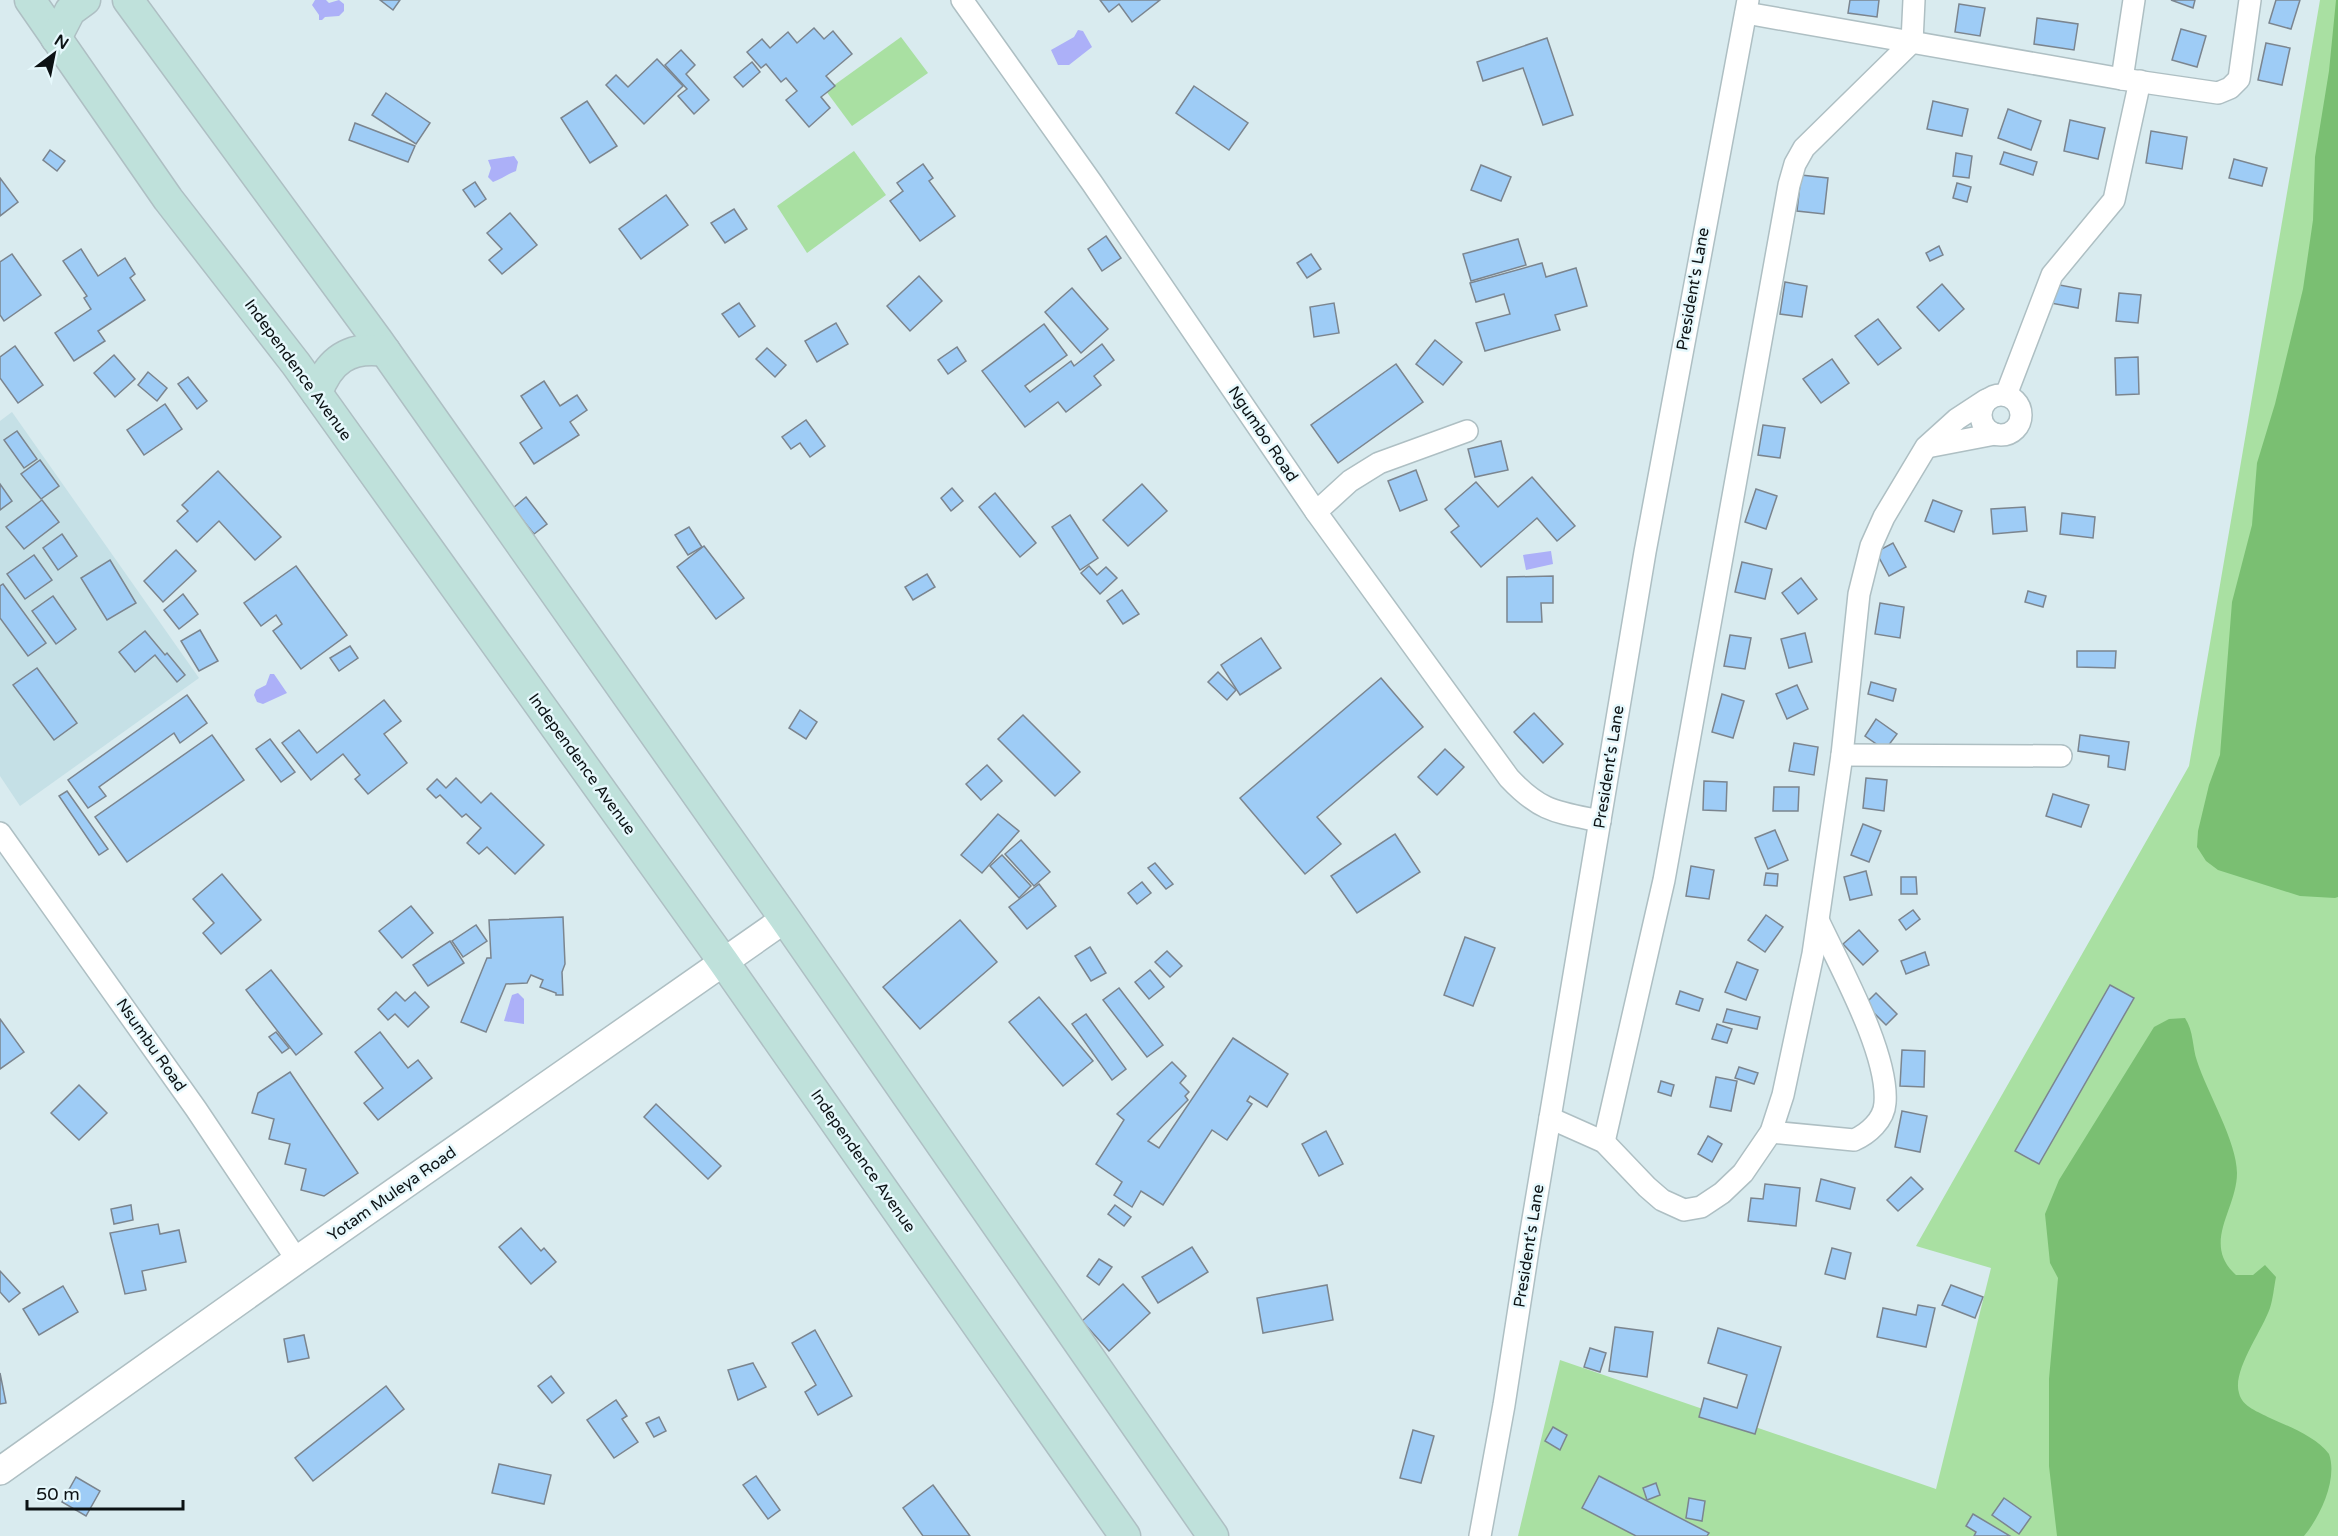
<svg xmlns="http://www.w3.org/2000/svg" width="2338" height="1536" font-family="'Varela Round',sans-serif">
<rect width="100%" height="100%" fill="#d9ebef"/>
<path fill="#c5e0e6" d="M12,412l187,266 -179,128 -20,-30v-355z"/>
<g fill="#a9e0a2">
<path d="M2320,0h18v1536h-820l42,-176 376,129 55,-221 -75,-22 273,-480z"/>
<path d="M901,37l27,36 -76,53 -26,-35z"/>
<path d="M854,151l32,44 -79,58 -30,-47z"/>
</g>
<g fill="#7abf72">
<path d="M2336,0h2v897l-3,1 -35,-2 -82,-26 -12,-9 -9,-14 1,-16 11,-46 11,-30 12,-153 20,-77 5,-62 18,-59 28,-115 10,-69 2,-63 14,-86z"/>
<path d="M2185,1018c9,14 7,28 12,43 10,31 40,81 40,112 0,37 -36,70 -1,102h17l12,-10 11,12c-2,10 -3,22 -6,31 -8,23 -38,63 -31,85 3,14 20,19 31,25 20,9 46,19 59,36 9,25 -9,63 -25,82h-247l-8,-70v-87l9,-101 -8,-15 -5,-49 14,-34 95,-153 15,-8z"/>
</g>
<g fill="#acb0f8">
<path d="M315,0h11l3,3 10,-3 5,4v7l-5,5 -14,1 -3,3h-3v-5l-7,-10z"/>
<path d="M1078,30l5,1 9,16 -23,18h-11l-7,-15 23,-13z"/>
<path d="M514,156l4,6 -2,9c-9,3 -14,8 -23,11l-5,-5 3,-9 -3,-8z"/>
<path d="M1551,551l2,13 -27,6 -3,-15z"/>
<path d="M270,674h4l13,19 -24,11 -6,-2 -3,-7 2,-5 10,-5z"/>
<path d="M518,993l6,6v25l-20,-3 8,-26z"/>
</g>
<g fill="#9eccf6" stroke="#7b858f" stroke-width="1.5">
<path d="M380,0h20l-7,10z"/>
<path d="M1100,0h60l-28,22 -13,-18 -10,8z"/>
<path d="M1850,0h29l-2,17 -29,-4z"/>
<path d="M2171,0h24l-2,8z"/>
<path d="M2276,0h24l-9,29 -22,-6z"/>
<path d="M1959,4l26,4 -5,28 -25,-4z"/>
<path d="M2037,18l41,6 -4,26 -40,-6z"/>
<path d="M814,28l10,11 9,-8 19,23 -26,22 9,10 -14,11 9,11 -21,19 -23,-27 11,-9 -11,-13 -5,4 -15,-18 -5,4 -14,-16 15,-13 8,9 18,-16 9,11z"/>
<path d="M2181,29l25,7 -9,31 -25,-7z"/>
<path d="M1547,38l26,77 -30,10 -20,-57 -40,13 -6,-19z"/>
<path d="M2266,43l24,5 -8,37 -24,-5z"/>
<path d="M681,50l14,15 -9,9 23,26 -15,14 -16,-18 9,-7 -22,-24z"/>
<path d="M657,59l26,27 -39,38 -38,-39 10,-10 12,12z"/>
<path d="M752,62l8,10 -17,15 -9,-10z"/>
<path d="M1194,86l54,37 -19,27 -53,-37z"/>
<path d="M386,93l44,30 -14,21 -44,-29z"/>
<path d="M587,101l30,45 -27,17 -29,-45z"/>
<path d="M1933,101l35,8 -6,27 -35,-7z"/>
<path d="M2008,109l33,12 -10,29 -33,-12z"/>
<path d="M2070,120l35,8 -7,31 -34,-8z"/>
<path d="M355,123l60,23 -7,16 -59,-22z"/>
<path d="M2151,131l36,6 -5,32 -36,-6z"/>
<path d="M50,150l15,11 -8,10 -14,-11z"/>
<path d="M2004,152l33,10 -4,13 -33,-11z"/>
<path d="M1956,153l16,3 -3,22 -16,-2z"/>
<path d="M2234,159l33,9 -5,18 -33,-8z"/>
<path d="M923,164l10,14 -4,3 26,35 -35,25 -30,-40 13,-10 -6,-8z"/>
<path d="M1481,165l30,12 -10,24 -30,-11z"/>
<path d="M1801,175l27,3 -4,36 -27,-3z"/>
<path d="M0,178l18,24 -18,14z"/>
<path d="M475,182l11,17 -11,8 -12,-17z"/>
<path d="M1957,183l14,4 -4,15 -14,-4z"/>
<path d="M666,195l22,30 -47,34 -22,-30z"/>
<path d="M734,209l13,20 -22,14 -14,-20z"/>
<path d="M510,213l27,32 -35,29 -13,-14 13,-11 -15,-16z"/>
<path d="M1106,236l15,22 -19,13 -14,-22z"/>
<path d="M1518,239l8,26 -55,16 -8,-27z"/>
<path d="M1939,246l4,9 -13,6 -4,-8z"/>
<path d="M81,249l17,27 27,-18 10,16 -5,4 15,22 -47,31 7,10 -31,20 -19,-28 36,-24 -7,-11 3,-2 -24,-35z"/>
<path d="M12,254l29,41 -37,26 -4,-6v-53z"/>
<path d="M1311,254l10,15 -14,9 -10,-15z"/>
<path d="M1542,263l4,14 30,-9 11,38 -32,9 5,15 -75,21 -9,-28 34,-9 -6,-20 -28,8 -6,-19z"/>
<path d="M919,276l23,25 -32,30 -23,-25z"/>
<path d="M1785,282l22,4 -5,31 -22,-3z"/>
<path d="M2049,283l32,6 -3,19 -33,-6z"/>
<path d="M1942,284l22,25 -25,22 -22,-24z"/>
<path d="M1072,288l36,41 -27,24 -36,-41z"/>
<path d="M2119,293l22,2 -3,28 -22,-2z"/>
<path d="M739,303l16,23 -16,11 -17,-23z"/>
<path d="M1334,303l5,30 -25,4 -4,-30z"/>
<path d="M1878,319l23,29 -23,17 -23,-29z"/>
<path d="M836,323l12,21 -31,18 -12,-21z"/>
<path d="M1044,324l23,31 -42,31 5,6 41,-31 3,5 28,-22 12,16 -20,16 7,9 -35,27 -8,-10 -33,25 -43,-56z"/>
<path d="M1435,340l27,22 -19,23 -27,-21z"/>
<path d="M15,346l28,39 -25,18 -18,-25v-21z"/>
<path d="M957,347l9,14 -18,13 -10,-14z"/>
<path d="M767,348l19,17 -11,12 -19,-18z"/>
<path d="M114,355l21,24 -20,18 -21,-24z"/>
<path d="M2138,357l1,37 -23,1 -1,-37z"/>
<path d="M1832,359l17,24 -28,20 -18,-24z"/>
<path d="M1396,364l27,38 -85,61 -27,-38z"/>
<path d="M148,372l19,16 -10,13 -19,-16z"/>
<path d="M188,377l19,24 -10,8 -19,-25z"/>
<path d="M544,381l16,25 17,-11 10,15 -17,12 9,13 -45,29 -14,-21 22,-15 -21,-32z"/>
<path d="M165,404l17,25 -38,26 -17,-25z"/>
<path d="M806,420l19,26 -15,11 -10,-14 -9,6 -9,-12z"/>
<path d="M1763,425l22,3 -5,30 -22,-3z"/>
<path d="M17,431l20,28 -13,9 -20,-28z"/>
<path d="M1501,441l7,29 -33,7 -7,-28z"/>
<path d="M40,460l19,26 -18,13 -20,-25z"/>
<path d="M1416,470l11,30 -27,11 -12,-30z"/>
<path d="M218,471l63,66 -26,23 -36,-39 -22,21 -20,-21 11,-10 -6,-6z"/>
<path d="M1532,477l43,49 -18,15 -20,-23 -56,49 -30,-35 8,-6 -14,-17 31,-27 22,25z"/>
<path d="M0,484l12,17 -12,9z"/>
<path d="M1142,484l25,27 -39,35 -25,-26z"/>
<path d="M952,488l11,13 -12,10 -10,-13z"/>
<path d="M1756,489l21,7 -11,33 -21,-7z"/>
<path d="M995,493l41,50 -16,14 -41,-50z"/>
<path d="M526,497l21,27 -13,10 -21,-26z"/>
<path d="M42,500l17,22 -35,27 -18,-22z"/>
<path d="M1933,500l29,11 -8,21 -29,-11z"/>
<path d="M2025,507l2,24 -34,3 -2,-25z"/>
<path d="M2062,513l33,4 -2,21 -33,-4z"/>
<path d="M1070,515l28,43 -18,12 -28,-43z"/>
<path d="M689,527l13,20 -14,8 -13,-20z"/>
<path d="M62,534l15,22 -19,14 -15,-22z"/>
<path d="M1893,543l13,24 -17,9 -13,-24z"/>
<path d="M704,546l40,52 -28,21 -39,-52z"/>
<path d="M176,550l20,21 -33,31 -19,-21z"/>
<path d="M34,555l18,25 -27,19 -18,-25z"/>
<path d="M110,560l26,43 -29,17 -26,-42z"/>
<path d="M1742,562l30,7 -7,30 -30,-7z"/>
<path d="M296,566l51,69 -46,34 -28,-38 9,-7 -6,-9 -15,11 -17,-23z"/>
<path d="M1089,566l8,9 9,-8 11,11 -17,16 -19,-21z"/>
<path d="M927,574l8,13 -22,13 -8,-13z"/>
<path d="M1553,576v27h-12l1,19h-35v-45z"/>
<path d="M1801,578l16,21 -19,15 -16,-21z"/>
<path d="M3,584l43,59 -18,13 -28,-38v-32z"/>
<path d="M1122,590l17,24 -16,10 -16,-23z"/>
<path d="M2028,591l18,5 -3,11 -18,-5z"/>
<path d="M183,594l15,20 -19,15 -15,-19z"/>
<path d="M53,596l23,33 -20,15 -24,-33z"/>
<path d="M1880,603l24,4 -4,31 -25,-4z"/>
<path d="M200,630l18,31 -19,10 -18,-30z"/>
<path d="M145,631l20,24 2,-2 18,22 -8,7 -22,-27 -20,17 -16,-20z"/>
<path d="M1805,633l7,29 -23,6 -8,-29z"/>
<path d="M1730,635l21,3 -6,31 -21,-3z"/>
<path d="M1261,638l20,30 -41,27 -19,-30z"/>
<path d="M350,646l8,12 -19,13 -9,-13z"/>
<path d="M2077,651h39l-1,17 -38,-1z"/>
<path d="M37,668l40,55 -23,17 -41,-55z"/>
<path d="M1218,672l18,18 -9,10 -19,-18z"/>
<path d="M1381,678l42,49 -106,90 24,27 -36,30 -65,-76z"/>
<path d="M1871,682l25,7 -3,12 -25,-7z"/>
<path d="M1797,685l11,24 -21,10 -11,-25z"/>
<path d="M1722,694l22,7 -11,37 -21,-6z"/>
<path d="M187,695l20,28 -27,20 -6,-10 -75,54 7,9 -18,12 -20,-28z"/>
<path d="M384,700l17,21 -17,13 23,29 -39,31 -13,-15 5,-4 -17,-21 -32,26 -29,-37 17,-13 18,23z"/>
<path d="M800,710l17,12 -11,17 -17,-11z"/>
<path d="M1534,713l29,31 -20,19 -29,-31z"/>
<path d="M1023,715l57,57 -25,24 -57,-57z"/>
<path d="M1876,719l21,15 -12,16 -20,-14z"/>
<path d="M212,735l32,45 -117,82 -32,-45z"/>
<path d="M2080,735l49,7 -4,28 -17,-3 1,-11 -31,-5z"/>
<path d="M270,739l25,33 -14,10 -25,-33z"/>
<path d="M1794,743l24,4 -4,28 -25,-4z"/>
<path d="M1445,749l19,18 -27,28 -19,-18z"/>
<path d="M987,765l15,16 -21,19 -15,-16z"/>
<path d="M456,778l25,25 10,-10 53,52 -29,29 -28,-27 -8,7 -12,-11 14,-15 -15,-14 -4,3 -22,-22 -4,3 -9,-9 10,-10 9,9z"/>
<path d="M1866,778l21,2 -3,31 -21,-3z"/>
<path d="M1704,781l23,1 -1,29 -23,-1z"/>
<path d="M1774,787h25l-1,24h-25z"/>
<path d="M67,791l41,58 -9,6 -40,-59z"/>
<path d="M2053,794l36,11 -8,22 -35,-11z"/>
<path d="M998,814l21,17 -37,42 -21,-18z"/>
<path d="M1863,824l18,7 -12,31 -18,-7z"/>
<path d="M1775,830l13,30 -20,9 -13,-31z"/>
<path d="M1395,834l25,38 -63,41 -26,-37z"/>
<path d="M1021,840l29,32 -16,14 -29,-32z"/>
<path d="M1002,855l29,31 -12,12 -29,-32z"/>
<path d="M1155,863l18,21 -7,5 -18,-21z"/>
<path d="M1691,866l23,4 -5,29 -23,-3z"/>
<path d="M1866,871l6,24 -22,5 -6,-23z"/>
<path d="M1766,873l12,1 -1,12 -13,-1z"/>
<path d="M222,874l39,46 -40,34 -18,-21 11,-10 -21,-24z"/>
<path d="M1901,877h15l1,17h-16z"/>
<path d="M1142,882l9,11 -14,11 -9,-11z"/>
<path d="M1039,884l17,22 -29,23 -18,-22z"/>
<path d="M411,906l22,27 -31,25 -23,-27z"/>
<path d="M1913,910l7,9 -14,11 -7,-10z"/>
<path d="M1766,915l17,12 -18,25 -17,-12z"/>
<path d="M563,917l2,47 -3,8 1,23h-7v-2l-16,-6 3,-7 -12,-5 -4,8 -21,1 -20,48 -25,-10 26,-64h4l-2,-38z"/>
<path d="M960,920l37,42 -77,67 -37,-42z"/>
<path d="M476,925l11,16 -24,16 -11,-16z"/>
<path d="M1859,930l19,21 -15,14 -20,-21z"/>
<path d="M1465,937l30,11 -22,58 -29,-11z"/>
<path d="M450,941l14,22 -36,23 -15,-21z"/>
<path d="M1090,947l16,26 -15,8 -16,-25z"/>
<path d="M1167,951l15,15 -12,11 -15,-15z"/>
<path d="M1925,952l4,13 -23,9 -5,-13z"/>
<path d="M1737,962l21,8 -12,30 -21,-8z"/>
<path d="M271,970l51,64 -26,21 -50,-65z"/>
<path d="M1150,970l14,17 -15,12 -14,-17z"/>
<path d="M2110,985l24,13 -95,166 -24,-13z"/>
<path d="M1119,988l44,57 -16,12 -44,-57z"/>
<path d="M1680,991l23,8 -4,12 -23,-7z"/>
<path d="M396,992l9,9 10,-9 14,15 -21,20 -13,-13 -7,6 -10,-11z"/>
<path d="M1876,993l21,21 -11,11 -21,-21z"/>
<path d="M1039,997l54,64 -30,25 -54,-64z"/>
<path d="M1727,1009l33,8 -3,12 -34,-7z"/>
<path d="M1086,1014l40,55 -14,11 -40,-56z"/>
<path d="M0,1019l24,33 -24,17z"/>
<path d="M1717,1024l15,5 -5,14 -15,-4z"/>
<path d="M276,1032l13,16 -7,5 -13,-16z"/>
<path d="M380,1032l28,36 10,-8 14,18 -54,42 -14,-17 19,-15 -28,-36z"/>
<path d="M1233,1038l55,36 -21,33 -17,-11 -3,5 5,3 -25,36 -15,-10 -49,75 -22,-14 -9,16 -18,-12 8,-13 -26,-18 28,-44 -7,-6 55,-52 14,14 -6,7 9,9 -4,4 3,4 -40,41 11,7z"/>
<path d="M1902,1050l23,1 -1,36 -24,-1z"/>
<path d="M1739,1067l19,6 -4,11 -19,-6z"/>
<path d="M290,1072l68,101 -34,23 -23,-6 5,-21 -21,-5 5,-20 -21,-5 5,-20 -22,-6 6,-20z"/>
<path d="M1716,1077l21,4 -6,30 -21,-4z"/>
<path d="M1661,1081l13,4 -3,11 -13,-4z"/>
<path d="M79,1085l28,28 -28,27 -28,-27z"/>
<path d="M656,1104l65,62 -13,13 -64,-62z"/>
<path d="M1902,1111l25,5 -7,36 -25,-5z"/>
<path d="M1326,1131l17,33 -24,12 -17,-32z"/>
<path d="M1708,1136l14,8 -10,18 -14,-8z"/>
<path d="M1911,1177l12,12 -25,22 -11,-11z"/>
<path d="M1821,1179l34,9 -5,21 -34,-8z"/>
<path d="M1765,1184l35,4 -4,38 -48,-5 3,-23 12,1z"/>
<path d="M131,1205l2,15 -19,4 -3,-15z"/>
<path d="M1115,1205l16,12 -7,9 -16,-12z"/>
<path d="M158,1224l2,10 19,-4 7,32 -44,9 4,19 -21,4 -15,-61z"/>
<path d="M521,1228l20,23 3,-3 12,14 -25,22 -32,-37z"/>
<path d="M1192,1247l16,25 -50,31 -16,-26z"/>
<path d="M1832,1248l19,5 -6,26 -20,-5z"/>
<path d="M1099,1259l13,8 -13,18 -12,-9z"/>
<path d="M0,1271l20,22 -11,9 -9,-10z"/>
<path d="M1123,1284l27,29 -41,38 -27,-30z"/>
<path d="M1327,1285l6,35 -70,13 -6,-35z"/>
<path d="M1951,1285l32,12 -8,21 -33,-13z"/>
<path d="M63,1286l15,26 -39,23 -16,-26z"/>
<path d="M1918,1305l17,3 -9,39 -49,-10 6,-29 33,7z"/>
<path d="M1615,1327l38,5 -6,45 -38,-6z"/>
<path d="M1718,1328l63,19 -26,87 -56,-17 5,-19 33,10 10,-33 -39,-12z"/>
<path d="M815,1330l37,66 -34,19 -13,-23 11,-7 -24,-42z"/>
<path d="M304,1335l5,23 -21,4 -4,-23z"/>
<path d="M1590,1348l16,5 -6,19 -16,-5z"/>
<path d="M753,1363l13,24 -28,13 -10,-30z"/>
<path d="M0,1373l6,30 -6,1z"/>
<path d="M551,1376l13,17 -12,10 -14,-17z"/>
<path d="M386,1386l18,23 -91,72 -18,-23z"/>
<path d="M616,1400l11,16 -5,3 16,23 -24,16 -27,-38z"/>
<path d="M659,1417l7,14 -12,6 -8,-14z"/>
<path d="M1553,1427l14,8 -7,15 -15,-9z"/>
<path d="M1413,1430l21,6 -13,47 -21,-5z"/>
<path d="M499,1464l52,11 -7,29 -52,-11z"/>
<path d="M756,1476l24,34 -12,9 -25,-34z"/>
<path d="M1599,1476l110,57 -2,3h-71l-54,-28z"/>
<path d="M76,1477l24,14 -14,25 -24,-14z"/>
<path d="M1656,1483l4,12 -13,5 -4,-12z"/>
<path d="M933,1485l37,51h-47l-20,-28z"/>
<path d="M1689,1498l16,3 -3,20 -16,-3z"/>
<path d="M2004,1498l27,19 -12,17 -27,-19z"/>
<path d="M1973,1514l37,22h-36l2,-4 -10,-6z"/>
</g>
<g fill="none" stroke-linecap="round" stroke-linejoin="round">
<defs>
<g id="minor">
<path d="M962,0l130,183 224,329 193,266c32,34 47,34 91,43"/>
<path d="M1746,13l376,66 96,14 12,-5 9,-9 11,-79"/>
<path d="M2122,79l12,-79"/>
<circle cx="2001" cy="415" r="20"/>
<path d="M2006,395l46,-120 62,-75 26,-119"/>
<path d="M1927,447l68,-13"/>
<path d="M1316,512l34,-31 29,-18 88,-32"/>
<path d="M1842,755l219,1"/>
<path d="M0,833l196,276 101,151"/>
<path d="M1550,1118l54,24 43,45 15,13 22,10 17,-3 21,-14 21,-20 28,-41 12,-37 30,-141 29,-199 17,-161 12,-48 13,-29 42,-70 31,-28 29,-19"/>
<path d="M1771,1132l83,8c14,-6 30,-20 31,-37 4,-49 -45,-136 -66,-181"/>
<path d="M1604,1142l60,-262 125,-695 6,-21 9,-16 108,-106 2,-42"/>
<path d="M1480,1536l24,-131 26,-168 115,-685 103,-552"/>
</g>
<path id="tertiary" d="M0,1471l297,-211 488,-341"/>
<g id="secondary">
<path d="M30,0l138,199 128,165 427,597 402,575"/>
<path d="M128,0l250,341 407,578 428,617"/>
<path d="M56,38l14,-27 15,-11"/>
<path d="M317,393c12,-33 32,-47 68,-42"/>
</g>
</defs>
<use href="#minor" stroke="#aebfc3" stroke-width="24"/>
<use href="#tertiary" stroke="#aebfc3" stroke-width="30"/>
<use href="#secondary" stroke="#aebfc3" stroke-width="33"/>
<use href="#minor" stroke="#fff" stroke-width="21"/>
<use href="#tertiary" stroke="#fff" stroke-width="27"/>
<use href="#secondary" stroke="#bfe1db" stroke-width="30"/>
</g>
<g text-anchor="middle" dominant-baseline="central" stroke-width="5" stroke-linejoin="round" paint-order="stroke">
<g font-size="16" fill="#0c1214" stroke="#e6f8fc">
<text transform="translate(1693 289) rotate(-80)">President's Lane</text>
<text transform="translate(298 370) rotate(54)">Independence Avenue</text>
<text transform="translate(1263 434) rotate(56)">Ngumbo Road</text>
<text transform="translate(582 764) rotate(54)">Independence Avenue</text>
<text transform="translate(1609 767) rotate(-81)">President's Lane</text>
<text transform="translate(151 1045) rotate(55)">Nsumbu Road</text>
<text transform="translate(863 1161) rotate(55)">Independence Avenue</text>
<text transform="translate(392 1194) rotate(-35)">Yotam Muleya Road</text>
<text transform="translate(1529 1246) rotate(-81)">President's Lane</text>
</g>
</g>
<g transform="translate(54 54) rotate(32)" stroke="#e6f8fc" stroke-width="4.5" paint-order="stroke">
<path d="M0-4.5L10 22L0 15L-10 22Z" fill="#0c1214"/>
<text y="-9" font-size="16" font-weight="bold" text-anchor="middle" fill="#0c1214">N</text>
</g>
<path d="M27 1500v9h156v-9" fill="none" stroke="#0c1214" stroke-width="3"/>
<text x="36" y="1500" font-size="18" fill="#0c1214" stroke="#e6f8fc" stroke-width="4.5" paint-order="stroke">50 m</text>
</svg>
